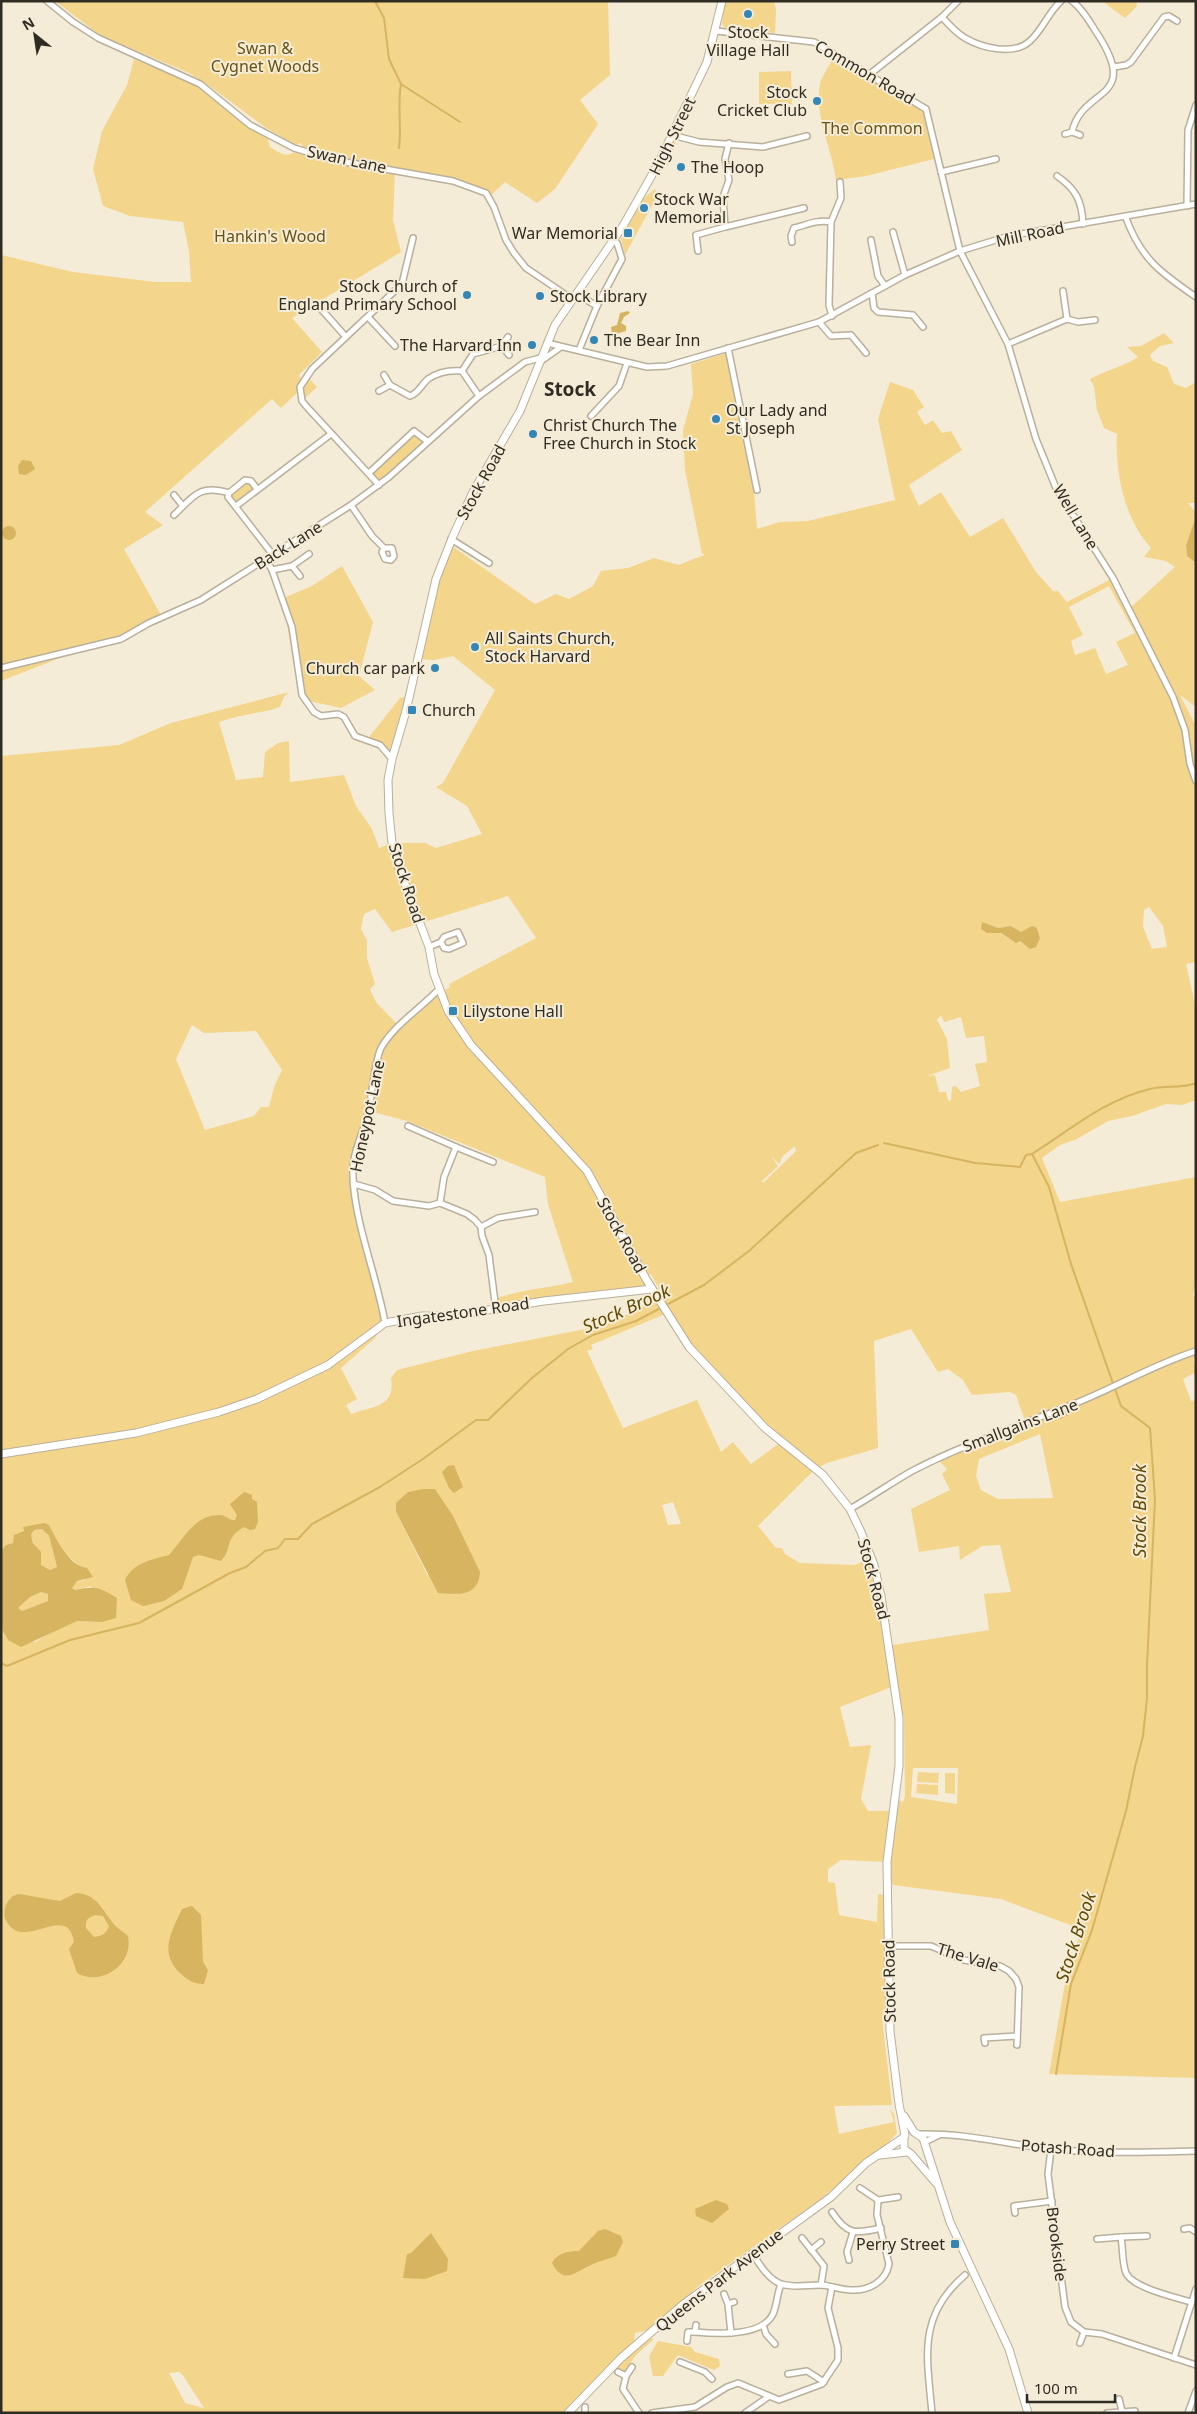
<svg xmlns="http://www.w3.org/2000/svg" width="1197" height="2414" font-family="'Noto Sans',sans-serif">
<rect width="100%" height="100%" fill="#f5ecd7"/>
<g fill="#f3d58b" fill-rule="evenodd">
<path d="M55,1h553l2,74 -30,25 18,24 -43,65 -18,14 -32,-21 -16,15 -15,-9 -79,-18 -2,50 8,32 -109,66 30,34 -23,23 3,6 4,-6 11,12 -15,14 -3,-10 -18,17 -9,-9 -127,113 18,13 -39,24 38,68 -33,18 -57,15 -7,6 -64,25v-426l72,17 82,10h36l-2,-31 -6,-29 -53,-6 -27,-10 -10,-37 9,-38 25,-46 7,-26 63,26 70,50 3,12c12,7 17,12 29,2l4,1 -2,-7 -5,2 -30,-17 -55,-41 -22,-14 -89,-38z"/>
<path d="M725,1h49l2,8 -1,24 -50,-5 -3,-4z"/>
<path d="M1102,1h34l1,5 -12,12z"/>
<path d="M826,49l100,60 12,49 -72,18 -30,4c-4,-32 -22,-64 -16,-96 2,-8 9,-17 12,-25l-8,-6z"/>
<path d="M791,71l1,33h-33v-32z"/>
<path d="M673,142h3l-7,22 -8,5z"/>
<path d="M655,189l3,4 -3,7 -30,55 -4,-16 22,-40z"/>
<path d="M1164,333l10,10 -14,3 -10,9 3,6 14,6 7,17 12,4 10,-6v121h-8l8,10v3l-10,29 1,11 9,7v144l-16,-12 16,31v236l-10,2 10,45v91l-14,5 -16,-1 -34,12 -24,5 -31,18 -17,6 -18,13 18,44 136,-25v101l-3,18h3v62l-3,1 3,7v12l-2,-5 -11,6 8,22 5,-1v678l-147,-4 16,-91 16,-54 -80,-30 -108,-14 -6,-14v-9l-46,-2 -13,9v13l7,1 4,32 38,7 1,-28 11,2 1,118 -8,3 10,88 -58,1 5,28 55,-12 -4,-13 4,5 3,19 -13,14 -66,54 -117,83 -52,46 -14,3 -1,9 -57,55 -13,16h-563v-785l7,12 27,2 22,-13 20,-8 25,1 -11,-36 -17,4 -3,-3 6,-6 8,-1 -4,-13 -18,-15 -14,-27 -26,2 1,3 -11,13 -7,2 -5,6v-795l118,-11 52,-22 118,-31 -5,5 -4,10c-20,7 -40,7 -61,15l17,58 27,-3 2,-25 13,-9 11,-2 1,41 54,-7 12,31 16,23 7,19 13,-5h33l11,5 46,-14 -15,-28 -31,-19 7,-4 52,-93 -42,-34 -19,4 -13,-1 -1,-11 29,-104 86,60 21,-10 13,5 24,-13 8,-15 27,-3 26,-10 25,7 27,-11h-4l-17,-84 -2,-40 10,-36 -2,-30 36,-11 27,138 3,38 23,-7 28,-1 87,-21 -17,-81 12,-37 23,8 11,17 -7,5 8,13 8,-5 9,13 9,-2 11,19 -53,35 10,21 22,-14 29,45 33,-19 33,54 18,20 3,-2 10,12 46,-24 16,31 46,-42 -9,-6 -22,-4 7,-9c-27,-30 -36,-75 -34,-114l-13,-6 -7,-18 -3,-23 -4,-8c16,-9 33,-12 48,-22l-11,-10 14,-1zM1109,586l26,47 -19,9 12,23 -22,9 -11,-26 -20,7 -4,-14 12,-6 -14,-28zM508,896l28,42 -87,46 1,3 -8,5 -3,-3 -41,36 -22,-23 -6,-13 5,-5 -8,-26v-18l-6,-11 3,-15 11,-5 17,23zM1149,907l14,19 4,21 -15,2 -9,-22 1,-17zM982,922l16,6 13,-2 10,6 16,-4 3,10 -16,7 -4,-4 -10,-2zM941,1015l3,7 17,-5 5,21 18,-2 3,26 -12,2 5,22 -19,6 -5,-6 -4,1 -1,14 -3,-1 -2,-8h-7l-4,-17 -8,1 23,-8 -3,-29 -10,-19zM192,1025l12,8 52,-2 26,39 -8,17 -5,20h-8l-7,9 -49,14 -29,-71zM369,1111l38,10 138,56 3,27 25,78c-27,7 -51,7 -79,17l2,11 156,-21 -7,-13 6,-2 11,20 -4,4 -3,-5 -8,1 -3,11 -6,6 -53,18 -112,22 -76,19 -6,8c5,29 -18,28 -40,36l-5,-9 11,-6 -16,-31 33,-29 11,-16 -30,-122 -2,-36zM795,1146l1,5 -33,32 -1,-2 16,-15 -7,-10 8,8 4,-8zM665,1314l24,33 92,95 -30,22 -18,-22 -12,10 -24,-52 -74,28 -36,-77 6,-2 -2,-4zM911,1329l27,43 10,-3 15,11 9,15 38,-3 6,3 10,29 -89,35 10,10 -5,5 8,16 -39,19 8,43 40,-6 1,14 22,-14 18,-1 11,47 -27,2 5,36 -96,15 -7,-1 -12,-79 -6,-6 -13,6 -55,-2 -15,-9 -3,-6h-6l-18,-22 57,-57 12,-6 51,-15 -4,-107zM1040,1434l13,64 -55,1 -17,-9 -5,-14 3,-17zM673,1502l8,22 -13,1 -6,-20zM396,1512l57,4 -25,60zM894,1686l10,32 1,78 -2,6 -7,-3 -3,12h-25l-7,-12 10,-54 -21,2 -10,-40zM913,1768h45l-1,36 -46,-7zM179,2372l3,2 22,34 -19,-5 -16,-30z"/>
<path d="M414,431l13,10 -48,44 -10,-12z"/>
<path d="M245,480l12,9 -21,17 -7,-13z"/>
<path d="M342,566l31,56 -14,54 16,14 -34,18 -41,-9 -14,-81 -7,-18 33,-14z"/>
<path d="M409,696l-17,63 -9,-10 -17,-8 34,-43z"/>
<path d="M42,1529l7,7 8,31 -7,3 -9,-5c-1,-20 -7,-16 -10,-30l3,-5z"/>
<path d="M41,1592l7,2v7l-26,10 -4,-3 12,-11z"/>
<path d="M918,1772l21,1 -1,10 -21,-1z"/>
<path d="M945,1773h10v21l-10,-1z"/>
<path d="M917,1784l21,1v10l-22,-2z"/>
<path d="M649,2338l5,1 -18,16 -11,16 -6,-1 -12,6z"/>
<path d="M658,2341l33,6 4,5 24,7 1,7 -6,4 -36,-15 -15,21h-10l-4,-20z"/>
</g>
<g fill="#d6b460" fill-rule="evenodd">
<path d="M628,311l2,2 -6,4 -3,6 5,3v5l-14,4 -1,-8 6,-2 3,-12z"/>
<path d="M22,460l9,1 4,8 -9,6 -7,-1 -1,-8z"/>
<path d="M1196,516v47l-9,-7 -1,-11z"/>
<circle cx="9" cy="533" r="7"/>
<path d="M982,922l16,6 13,-2 10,6 11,-6 5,2 3,10 -4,9 -6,2 -10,-8 -4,2 -15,-10h-14l-6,-4z"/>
<path d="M1073,1407l-1,6c-10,5 -16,10 -28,6l15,-8z"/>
<path d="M454,1465l9,22 -9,6 -5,-5 -7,-16 6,-6z"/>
<path d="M424,1489h11l18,27 27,56c-2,26 -22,22 -42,21l-42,-81v-9l12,-11z"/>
<path d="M244,1492l8,3v4l5,3 1,20 -3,7 -5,1 -6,-3c-21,12 -11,22 -23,34l-22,-6 -6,2 -11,32 -18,12 -21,5 -12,-6 -6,-20c9,-18 26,-20 44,-25 15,-16 25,-41 52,-40 6,1 9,6 14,5l2,-5 -7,-11z"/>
<path d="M44,1523l5,2c8,15 19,40 38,43l6,9 -16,4 -5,7 3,2c20,-4 24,-3 42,8l-1,20 -14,4 -25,-1 -56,26 -13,-7 -7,-12v-77l5,-6 7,-2 1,-8 10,-4 -1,-4zM42,1529l7,7 8,31 -7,3 -9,-5v-13l-8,-9 -2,-8 3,-5zM41,1592l7,2v7l-26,10 -4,-3 12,-11z"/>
<path d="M76,1893c19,1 24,13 34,26 4,7 12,12 18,17 6,28 -26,51 -51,37l-8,-24 5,-7c-6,-41 -51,10 -67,-20 -4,-6 -3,-13 0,-19 3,-5 6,-8 12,-9l41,7zM96,1915l7,1 6,10c-3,8 -7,10 -15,11l-8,-9c-1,-8 2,-11 10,-13z"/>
<path d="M192,1906l9,9 2,47 5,8 -4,14c-11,0 -16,-4 -24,-11 -21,-20 -9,-41 2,-64z"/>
<path d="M716,2200l11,4 2,5 -17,14 -16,-7 -1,-7z"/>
<path d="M605,2229l16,7 2,6 -7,14c-9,4 -19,5 -27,10 -16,7 -25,19 -37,-3 5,-10 16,-12 27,-12l19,-20z"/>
<path d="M431,2233l17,26 -1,12 -22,8 -22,-1 4,-24 4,-1z"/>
</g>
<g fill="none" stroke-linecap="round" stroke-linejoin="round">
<g stroke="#d6b460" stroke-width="2">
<path d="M375,1l9,17 5,41 12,25"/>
<path d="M399,148c3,-22 -2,-43 2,-64l59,38"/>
<path d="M884,1143l91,20 45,4 6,-12 6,-1c38,-24 74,-55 118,-65 15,-4 32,0 46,-6"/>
<path d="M1032,1154l17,33 22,77 50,142 29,22 5,71 -8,166v33l-4,38 -8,31 -9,44 -34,119 -21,54 -15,90"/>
<path d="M1,1663l6,3 63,-26 69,-17 91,-50 16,-6 19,-16 13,-3 7,-9h13l14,-15 68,-37 43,-28 53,-39h12l44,-42 36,-29 25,-14 43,-14 68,-36 45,-34 107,-98 22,-8"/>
</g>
<defs>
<g id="street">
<path d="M47,1l26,21 25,16 102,46 50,41 44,23 40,12 119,21 33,12 8,14 12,33 8,13 12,15 46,31"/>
<path d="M942,17c7,8 14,16 23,21 17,10 49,18 65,3 13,-12 18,-28 31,-40"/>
<path d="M716,31l98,11 112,67 34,142 48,93 28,95 20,49 57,90 60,119 12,33 5,34 6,17"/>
<path d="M1114,67l12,-2 5,-3 33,-45 5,-1 8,5"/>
<path d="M870,74l72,-57 16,-16"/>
<path d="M1072,132l8,3"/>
<path d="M1065,134l7,-2c10,-45 67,-31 28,-94 -8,-12 -16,-28 -28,-37"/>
<path d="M672,135l27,7 64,5 44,-11"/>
<path d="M941,172l55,-13"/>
<path d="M1057,176c19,13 25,25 26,48"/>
<path d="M1187,206l1,-76 8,-25"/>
<path d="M1126,218c15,41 35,55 70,79"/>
<path d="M831,222l10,-24 -1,-16"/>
<path d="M725,227l79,-19"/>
<path d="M893,232l12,43"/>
<path d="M871,240l7,36 7,10"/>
<path d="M792,242l-1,-6 3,-8c12,-3 25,-9 37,-6l-2,83 3,11"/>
<path d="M698,251l-2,-16 29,-8 -2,-30 6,-17 -4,-21 4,-16"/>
<path d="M1063,291l4,28"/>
<path d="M872,293l2,15 4,4 35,3 10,12"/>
<path d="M576,294l21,12"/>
<path d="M322,310l24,27"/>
<path d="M368,317l27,29"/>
<path d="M819,322l12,14 20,-1 15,18"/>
<path d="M547,343l100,24 20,-1 152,-44 86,-47 55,-24 49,-15 187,-32"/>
<path d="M1008,344l59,-25 11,3 17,-2"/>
<path d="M502,346l7,9"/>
<path d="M728,348l29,142"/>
<path d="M579,350l18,-44 25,-47 -5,-16 -3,-3"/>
<path d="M541,361l20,-14"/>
<path d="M462,371l11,-17 29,-8 6,-9"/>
<path d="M384,375l6,10"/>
<path d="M379,391l11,-6 20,11c9,-3 11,-11 18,-17 10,-7 23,-9 34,-8l17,25"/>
<path d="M591,416l28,-30 8,-23"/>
<path d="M369,473l45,-42 13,10"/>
<path d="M379,485l-73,-79 -4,-5 -2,-14 12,-18 90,-85 11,-46"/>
<path d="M257,489l-6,-8 -6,-1 -16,13 -1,4 45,58"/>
<path d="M174,495l9,11"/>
<path d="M351,505l21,31 12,12h8l2,8 -3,4 -6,-1 -3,-7 2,-4"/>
<path d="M236,506l95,-72"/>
<path d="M174,515c20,-19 25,-31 55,-22"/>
<path d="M451,539l38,24"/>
<path d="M266,559l6,11 20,57 10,68 12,17 7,4 17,-2 6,3 11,19 25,9 12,14"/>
<path d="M292,566l17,-12"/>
<path d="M272,570l20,-4 8,10"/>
<path d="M1,668l120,-29 28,-16 52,-23 150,-95 38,-28 90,-81 46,-34 15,-4"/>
<path d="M429,947l12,-5 3,-5 14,-5 5,11 -14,6 -5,-1 -3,-6"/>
<path d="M408,1126l48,21"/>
<path d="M354,1184l21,6 18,11 36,5 11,-3 27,11 8,6 6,7 1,9 7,19 7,55"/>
<path d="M440,1203l4,-26 12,-30 37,15"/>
<path d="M481,1227l17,-9 37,-6"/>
<path d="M385,1323c-8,-48 -34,-109 -32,-156 1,-20 13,-39 16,-59 3,-14 6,-48 12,-60 13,-23 39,-39 58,-59"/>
<path d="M850,1509c21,-12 41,-26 62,-38 54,-28 113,-47 169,-70 39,-16 74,-37 115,-50"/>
<path d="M888,1946h43l33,14 36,6 9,5 7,8 3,8 -2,58"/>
<path d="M985,2043l-1,-5 33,-2"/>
<path d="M920,2134c44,-1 87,10 130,15 48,5 97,3 146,2"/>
<path d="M925,2142l14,-7"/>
<path d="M1051,2149l-3,25 17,133 6,15 13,10 18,2 94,31"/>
<path d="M878,2200l20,-3"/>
<path d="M832,2212c15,23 23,22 49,16"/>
<path d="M1015,2213l-1,-7 38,-5"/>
<path d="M1184,2229l6,-1 6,4"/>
<path d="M1121,2237l26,-1"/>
<path d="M802,2238l22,28 -3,19"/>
<path d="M1097,2239l24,-2c2,12 1,26 5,36 7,15 49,24 65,29"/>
<path d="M811,2250l10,-8"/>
<path d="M752,2253c8,12 16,26 29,31 13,4 26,1 39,1 10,0 20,5 31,5 17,1 35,-8 38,-26l-12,-49 1,-15 -18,-12"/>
<path d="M849,2260l-2,-8 6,-20"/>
<path d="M724,2294l4,10"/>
<path d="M696,2325l-1,7c21,2 67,5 78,-18 4,-9 4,-20 8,-30"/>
<path d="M763,2325l3,9 9,10"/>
<path d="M731,2333l-3,-29 6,-2"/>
<path d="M687,2341l1,-9h7"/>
<path d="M1080,2343l4,-11"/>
<path d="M1174,2358l22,-69"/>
<path d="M680,2362l25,10 7,7"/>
<path d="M618,2372l8,4 -3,13 16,24"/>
<path d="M788,2374l19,-3 17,11"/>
<path d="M626,2376l6,-9"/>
<path d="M1119,2399l3,12"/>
<path d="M585,2407v6"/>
<path d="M652,2413l43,-6 32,-20 11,-4 41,17 43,-16 16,-24v-12l-10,-40 4,-21"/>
<path d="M745,2413l23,-16"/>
<path d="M932,2413c-5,-56 -15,-97 33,-138"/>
<path d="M1107,2413l28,-2"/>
<path d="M1188,2413l8,-22"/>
</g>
<g id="secondary">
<path d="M722,1l-15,61 -50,104 -34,60 -68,99 -35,86 -47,81 -20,44 -17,43 -30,132 -14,48 -4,21 1,33 3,30 7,25 30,79 5,27 14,37 23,34 116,126 59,108 43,68 76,81 58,47 27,34 11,23 13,33 7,31 18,122v48l-12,96 1,64 2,105 9,73 6,31"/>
<path d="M1,1454l135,-21 83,-21 38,-13 71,-34 57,-42 37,-7h29l93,-15 108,-12"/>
<path d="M904,2116l10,16 9,6 27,84 59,127 19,64"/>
<path d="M904,2138v11l7,5 25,29"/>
<path d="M880,2155l27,-3"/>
<path d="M568,2413l53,-55 64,-55 146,-106 35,-34 37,-25"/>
</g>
</defs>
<use href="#street" stroke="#b8b09c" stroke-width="8"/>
<use href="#secondary" stroke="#b8b09c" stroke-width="9"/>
<use href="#street" stroke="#fff" stroke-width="5"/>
<use href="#secondary" stroke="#fff" stroke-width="7"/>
</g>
<g fill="#3486b7" stroke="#f5ecd7" stroke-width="2">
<circle cx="748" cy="14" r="5"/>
<circle cx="817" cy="101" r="5"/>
<circle cx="681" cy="167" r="5"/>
<circle cx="644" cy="208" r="5"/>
<rect x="623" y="228" width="10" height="10" rx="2.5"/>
<circle cx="467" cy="295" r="5"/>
<circle cx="540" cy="296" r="5"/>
<circle cx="594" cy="340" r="5"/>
<circle cx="532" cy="345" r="5"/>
<circle cx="716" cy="419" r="5"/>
<circle cx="533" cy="434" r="5"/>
<circle cx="475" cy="647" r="5"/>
<circle cx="435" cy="668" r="5"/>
<rect x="407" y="705" width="10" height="10" rx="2.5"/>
<rect x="448" y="1006" width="10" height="10" rx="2.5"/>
<rect x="950" y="2239" width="10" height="10" rx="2.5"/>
</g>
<g text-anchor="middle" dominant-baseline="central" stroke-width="4" stroke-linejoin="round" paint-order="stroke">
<g font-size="16" fill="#2f2c24" stroke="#f5ecd7" text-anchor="start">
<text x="748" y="32" text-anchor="middle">Stock<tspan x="748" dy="18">Village Hall</tspan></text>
<text x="807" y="92" text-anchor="end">Stock<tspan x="807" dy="18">Cricket Club</tspan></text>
<text x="691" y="167">The Hoop</text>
<text x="654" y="199">Stock War<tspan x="654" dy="18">Memorial</tspan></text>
<text x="618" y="233" text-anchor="end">War Memorial</text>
<text x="457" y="286" text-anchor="end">Stock Church of<tspan x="457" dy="18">England Primary School</tspan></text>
<text x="550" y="296">Stock Library</text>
<text x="604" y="340">The Bear Inn</text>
<text x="522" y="345" text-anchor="end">The Harvard Inn</text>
<text x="726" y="410">Our Lady and<tspan x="726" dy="18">St Joseph</tspan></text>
<text x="543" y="425">Christ Church The<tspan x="543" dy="18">Free Church in Stock</tspan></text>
<text x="485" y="638">All Saints Church,<tspan x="485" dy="18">Stock Harvard</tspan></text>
<text x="425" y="668" text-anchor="end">Church car park</text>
<text x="422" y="710">Church</text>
<text x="463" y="1011">Lilystone Hall</text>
<text x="945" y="2244" text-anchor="end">Perry Street</text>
</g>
<g font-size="16" fill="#685211" stroke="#f5ecd7">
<text x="265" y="48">Swan &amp;<tspan x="265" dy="18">Cygnet Woods</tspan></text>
<text x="872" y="128">The Common</text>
<text x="270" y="236">Hankin's Wood</text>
</g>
<g font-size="16" fill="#2f2c24" stroke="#f5ecd7">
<text transform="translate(865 72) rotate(30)">Common Road</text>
<text transform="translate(672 136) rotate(-64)">High Street</text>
<text transform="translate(347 159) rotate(12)">Swan Lane</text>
<text transform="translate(1030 234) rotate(-12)">Mill Road</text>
<text transform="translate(481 482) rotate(-61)">Stock Road</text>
<text transform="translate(1076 517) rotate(59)">Well Lane</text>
<text transform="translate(288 545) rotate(-32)">Back Lane</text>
<text transform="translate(407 883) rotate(72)">Stock Road</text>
<text transform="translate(367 1116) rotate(-78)">Honeypot Lane</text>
<text transform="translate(622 1235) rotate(61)">Stock Road</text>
<text transform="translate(463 1312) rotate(-8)">Ingatestone Road</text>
<text transform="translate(1020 1425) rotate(-21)">Smallgains Lane</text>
<text transform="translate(874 1579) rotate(75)">Stock Road</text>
<text transform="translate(968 1957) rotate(17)">The Vale</text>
<text transform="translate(889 1981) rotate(-91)">Stock Road</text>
<text transform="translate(1068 2148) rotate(4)">Potash Road</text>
<text transform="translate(1057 2244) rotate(83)">Brookside</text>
<text transform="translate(719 2280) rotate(-38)">Queens Park Avenue</text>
</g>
<g font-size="18" font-style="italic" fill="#604a03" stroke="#f5ecd7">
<text transform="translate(626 1308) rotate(-24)">Stock Brook</text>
<text transform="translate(1139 1511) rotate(-90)">Stock Brook</text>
<text transform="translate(1075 1937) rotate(-72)">Stock Brook</text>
</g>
<g font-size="19" font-weight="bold" fill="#2f2c24" stroke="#f5ecd7">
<text x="570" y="389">Stock</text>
</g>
</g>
<rect width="1197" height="2414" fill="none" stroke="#2f2c24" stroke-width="5"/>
<g transform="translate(35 35) rotate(330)" stroke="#f5ecd7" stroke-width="4" paint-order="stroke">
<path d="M0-4L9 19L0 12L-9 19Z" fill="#2f2c24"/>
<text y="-8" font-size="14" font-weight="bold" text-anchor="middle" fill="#2f2c24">N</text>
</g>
<path d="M1027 2394v8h88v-8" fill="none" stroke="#2f2c24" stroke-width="2.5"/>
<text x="1034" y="2394" font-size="15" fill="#2f2c24" stroke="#f5ecd7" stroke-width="4" paint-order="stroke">100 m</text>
</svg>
